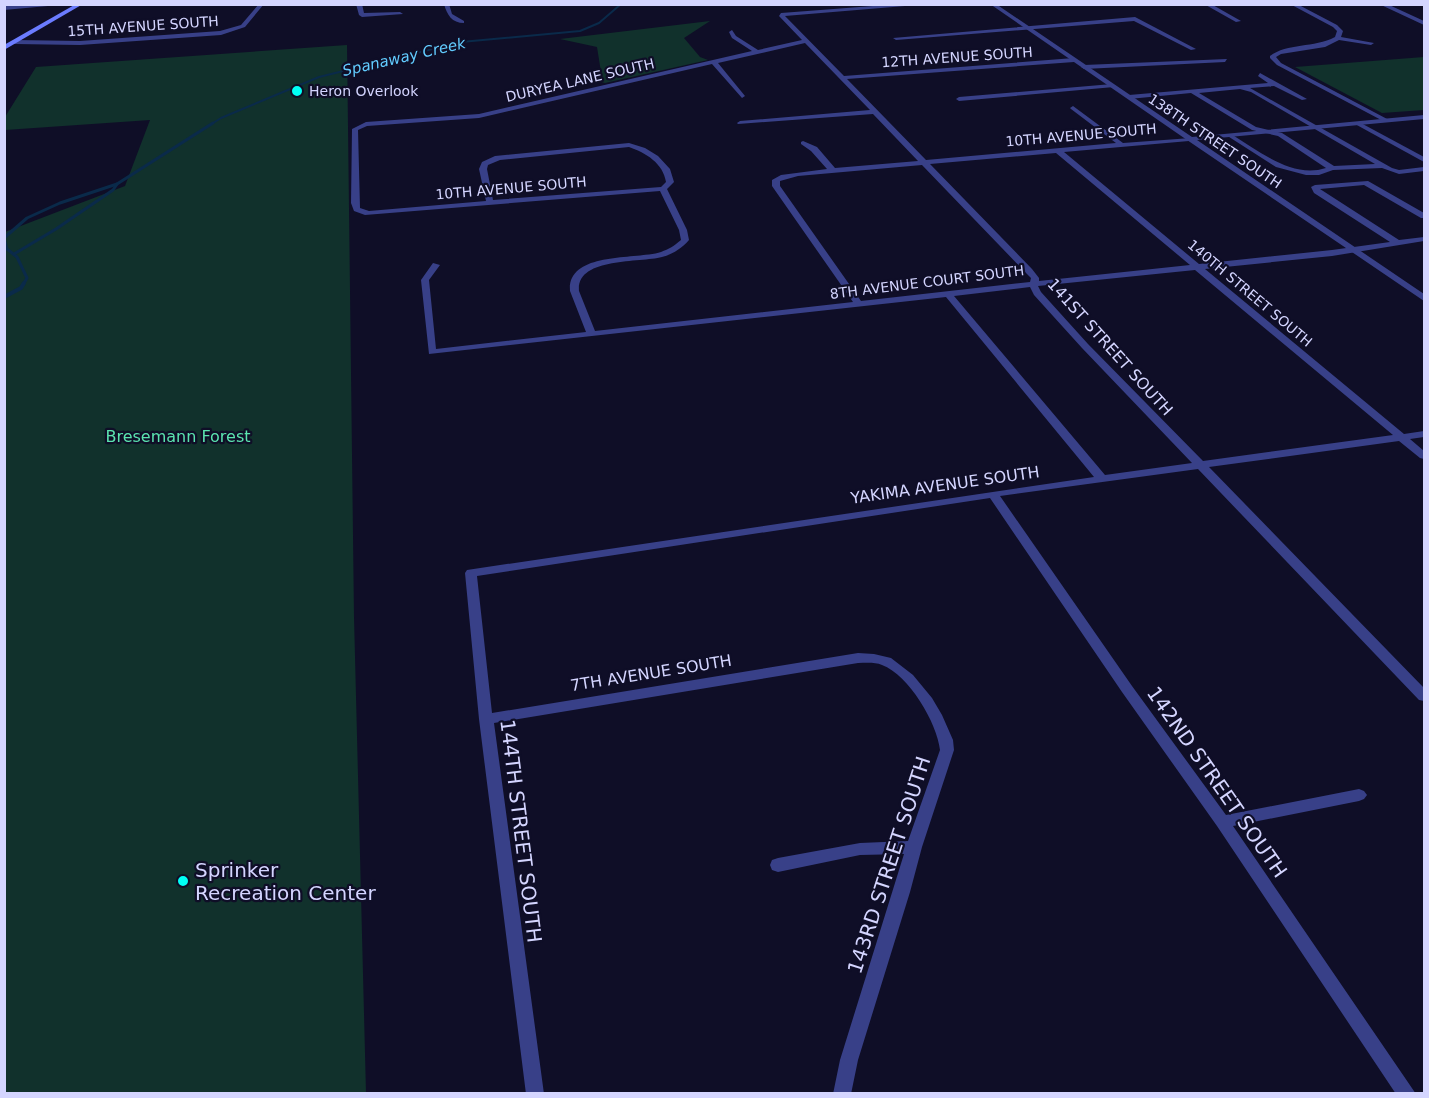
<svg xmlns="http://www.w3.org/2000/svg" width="1429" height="1098" font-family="'DejaVu Sans',sans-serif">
<rect width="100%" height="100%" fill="#0f0e27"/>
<g fill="#11312c">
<path d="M710,21l-26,17 16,19 8,3 -103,23 -15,-4 11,-7 -4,-25 -37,-8z"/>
<path d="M347,45l7,572 12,476h-361v-861l120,-46 25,-66 -145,10v-13l31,-50z"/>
<path d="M1424,57v53l-42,3 -87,-46z"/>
</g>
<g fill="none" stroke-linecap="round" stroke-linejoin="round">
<path stroke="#0a2a4a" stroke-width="2" d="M210,125l11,-7 98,-41 142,-35 119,-11 19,-8 22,-19"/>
<g stroke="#0a2a4a" stroke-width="3">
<path d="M4,238l23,-20 33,-15 57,-19 96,-61"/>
<path d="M4,238l3,11 10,8 10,21 -4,7"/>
<path d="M14,254l42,-25 57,-39 4,-6"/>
</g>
<path stroke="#0a2a4a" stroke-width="4" d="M4,297l17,-9 3,-5"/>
<g fill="#384088" fill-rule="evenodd">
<path d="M34,4h36l-66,6v-4z"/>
<path d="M259,4h5l-19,23 -24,8 -141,10 -65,-1 -3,-2 3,-2 65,1 140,-10 21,-6z"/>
<path d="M356,4h6l2,9 36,-1 3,2 -41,3 -3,-2z"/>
<path d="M444,4h5l3,10 12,7v2c-12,0 -17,-8 -20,-19z"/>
<path d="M899,4h30l-144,12 59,60 230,-18 3,2 -3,2 -227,17 79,81 190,-17 -45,-34 -1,-1 3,-2 50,37 68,-5 1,1 -3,2 -125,11 135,112 133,-14 58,-8 -76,-49 -3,-6 4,-2 53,-4 56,32v5h-3l-57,-33 -44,4 79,51 25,-3v4l-92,15 -127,13 199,165 20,-3v6l-14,2 14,12v8l-4,-1 -21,-17 -190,26 215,221v13l-5,-1 -221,-231 -198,27 132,190 94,129 133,-26 5,2 3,4 -3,4 -5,2 -126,25 183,268h-20l-179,-268 -95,-134 -132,-194 -513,78 15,137 366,-60 16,1 17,4 22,17 19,23 10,17 11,25 1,10 -32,97 -12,45 -52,168 -7,34h-18l7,-34 64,-206 -44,1 -82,17 -6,-2 -2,-5 2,-5 6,-2 82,-15 48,-2 32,-91c-3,-27 -31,-75 -58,-85 -7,-3 -16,-2 -24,-2l-364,60 50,371h-18l-47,-375 -14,-146 2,-3 627,-93 -148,-180 -517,57 -8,-74 12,-17 7,2 -11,15 7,69 150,-17 -16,-41c-3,-40 66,-31 91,-39 8,-3 13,-6 20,-12l-2,-10 -19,-39 -295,24 -11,-4 -3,-8 1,-74 14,-7 113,-8 273,-63 -20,-13 -3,-6 3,-2 4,6 22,14 44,-10 -23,-24 2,-3zM805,43l65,67 -130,11 -3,2 1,1 135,-10 45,47 -83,7 -18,-21 -14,-6 -2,1v2l10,7 16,18 -46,6 -9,5v6l81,116 -258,29 -16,-40c-3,-34 60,-28 83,-34 11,-3 19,-8 27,-17l-2,-10 -20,-41 7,-7 -4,-13 -12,-13 -13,-8 -16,-5 -134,13 -13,6 -3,7 7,32 -117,10 -9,-3 -2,-78 9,-4 112,-8 233,-54 30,34 3,-2 -27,-33zM629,147c17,6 34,16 37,35l-5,5 -168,13 -6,-31 1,-4 12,-5zM1056,153l134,112 -151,16v-3l-7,-9 -102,-105zM922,165l104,108 5,5 -1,4 -169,19 -81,-115v-5l18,-5zM1195,270l198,165 -190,26 -115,-117 -47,-52 -3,-6zM1030,287l4,8 48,53 110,115 -87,12 -151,-179z"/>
<path d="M1204,4h7l30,17 -5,1z"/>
<path d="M1290,4h7l40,21 6,6 -2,6 33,6 -3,2 -32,-5 -14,7 -44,7 -5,3 5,6 108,57v2h-4l-108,-57 -7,-7v-2c17,-13 44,-8 65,-19l2,-6 -4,-4z"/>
<path d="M1379,4h8l37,17v4z"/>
<path d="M1135,17l61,32 -5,1 -57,-29 -238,19 -3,-2z"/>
<path d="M1227,59l-2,3 -141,7 -3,-2 3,-2z"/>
<path d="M1260,73l47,26 -5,1 -28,-14 -24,2 142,80 7,2 25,-3v4l-25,3 -17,-6 -49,2 -14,5h-13l-30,-8 -50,-32 5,-1c28,17 61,45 95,34l-48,-32 -26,-6 -61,-37 -62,6 -3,-2 3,-2 139,-12 -10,-7zM1240,89l11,3 124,72 -41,2 -52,-33 -26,-6 -57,-34z"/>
<path d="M1112,84l2,1v2l-155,14 -3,-2 3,-2z"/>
<path d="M1355,122h4l65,35v5l-69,-38z"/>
</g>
<path fill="#384088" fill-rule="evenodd" d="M990,4h6l196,133 232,-22v4l-227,21 227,154v7l-237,-161z"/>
<path fill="#6b7cff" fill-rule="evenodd" d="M76,4h7l-79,46v-5z"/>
</g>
<g fill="#00fff5" stroke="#0f0e27" stroke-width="2">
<circle cx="297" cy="91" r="6"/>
<circle cx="183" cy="881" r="6"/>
</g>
<g text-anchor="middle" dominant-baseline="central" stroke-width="4.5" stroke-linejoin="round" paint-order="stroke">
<g font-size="14" fill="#d4d5ff" stroke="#0f0e27">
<text transform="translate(143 26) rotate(-4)">15TH AVENUE SOUTH</text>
<text transform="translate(957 57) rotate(-4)">12TH AVENUE SOUTH</text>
<text transform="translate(580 80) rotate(-13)">DURYEA LANE SOUTH</text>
<text transform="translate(1081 135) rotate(-5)">10TH AVENUE SOUTH</text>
<text transform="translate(1215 141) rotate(34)">138TH STREET SOUTH</text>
<text transform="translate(511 188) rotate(-5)">10TH AVENUE SOUTH</text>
<text transform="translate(927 282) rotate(-7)">8TH AVENUE COURT SOUTH</text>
<text transform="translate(1250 293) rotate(40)">140TH STREET SOUTH</text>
</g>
<g font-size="14" fill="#d4d5ff" stroke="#0f0e27" text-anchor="start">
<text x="309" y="91">Heron Overlook</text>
</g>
<g font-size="15" font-style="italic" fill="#62ccff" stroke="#0f0e27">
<text transform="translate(404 57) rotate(-13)">Spanaway Creek</text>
</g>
<g font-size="16" fill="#d4d5ff" stroke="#0f0e27">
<text transform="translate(1110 347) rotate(48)">141ST STREET SOUTH</text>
<text transform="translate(945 485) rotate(-8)">YAKIMA AVENUE SOUTH</text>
<text transform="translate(651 673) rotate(-9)">7TH AVENUE SOUTH</text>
</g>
<g font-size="16" fill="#5be4af" stroke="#0f0e27">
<text x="178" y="436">Bresemann Forest</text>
</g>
<g font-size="20" fill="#d4d5ff" stroke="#0f0e27">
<text transform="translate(1217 782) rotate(55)">142ND STREET SOUTH</text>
<text transform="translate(521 831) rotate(83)">144TH STREET SOUTH</text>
<text transform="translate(889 865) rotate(-72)">143RD STREET SOUTH</text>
</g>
<g font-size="20" fill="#d4d5ff" stroke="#0f0e27" text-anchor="start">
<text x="195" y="870">Sprinker<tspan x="195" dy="23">Recreation Center</tspan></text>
</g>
</g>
<rect width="1429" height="1098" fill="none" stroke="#d4d5ff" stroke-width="12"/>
</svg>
